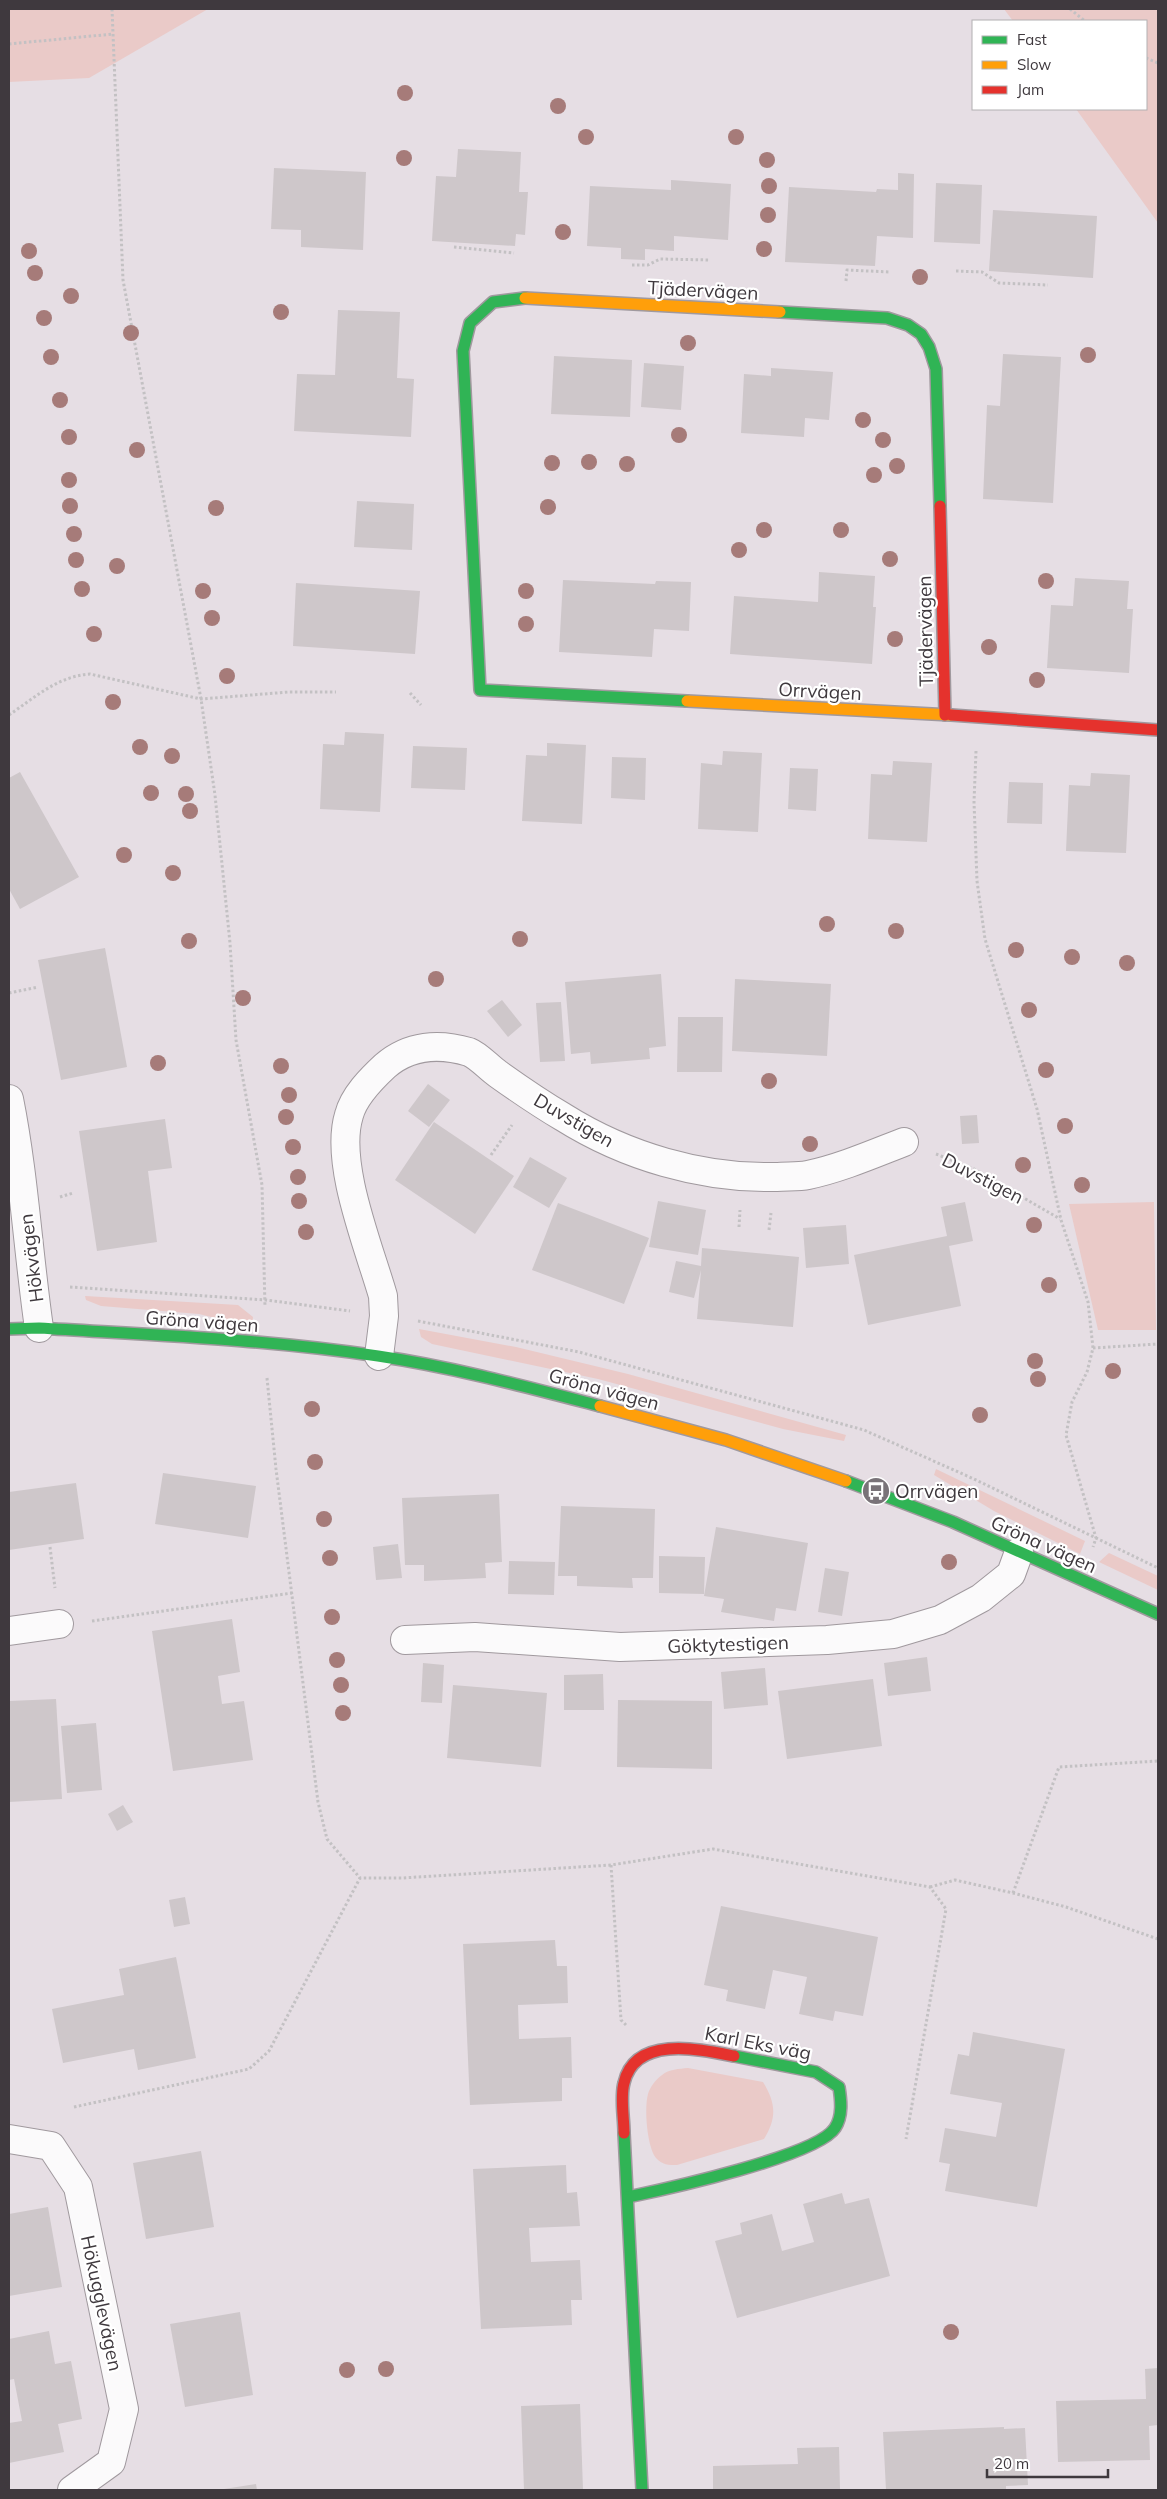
<svg xmlns="http://www.w3.org/2000/svg" width="1167" height="2499" font-family="Mulish,sans-serif">
<rect width="100%" height="100%" fill="#e6dee4"/>
<g fill="#eacac8">
<path d="M9,9h199l-119,69 -80,4z"/>
<path d="M1004,9h154v214l-82,-114h70v-88h-133z"/>
<path d="M1154,1202l2,128h-58l-29,-126z"/>
<path d="M85,1296l153,9 15,12 -1,10 -53,-13 -98,-8 -15,-6z"/>
<path d="M419,1329l97,18 112,27 218,61 -2,6 -61,-12 -185,-50 -166,-35 -11,-7z"/>
<path d="M936,1469l149,72 -5,13 -86,-43 -60,-36z"/>
<path d="M1109,1553l49,23v14l-59,-28z"/>
<path d="M688,2068l75,14c13,21 14,36 1,57l-87,26c-8,0 -15,0 -21,-7 -9,-11 -12,-50 -8,-64 2,-7 8,-15 14,-19 7,-6 17,-6 26,-7z"/>
</g>
<g fill="#cec7ca">
<path d="M458,149l63,3 -2,40h9l-3,43 -9,-1 -1,12 -83,-5 4,-65 20,1z"/>
<path d="M274,168l92,4 -3,78 -62,-3v-17l-30,-1z"/>
<path d="M898,173l16,1 -1,64 -36,-2 -2,30 -90,-4 4,-75 87,5 1,-3 21,1z"/>
<path d="M671,180l60,4 -3,56 -54,-4v15l-29,-2v11l-24,-1v-11l-34,-2 3,-60 81,4z"/>
<path d="M936,183l46,2 -2,59 -46,-2z"/>
<path d="M993,210l104,6 -4,62 -104,-7z"/>
<path d="M338,310l62,2 -3,66 17,1 -3,58 -117,-6 3,-57 38,1z"/>
<path d="M1003,354l58,3 -8,146 -70,-4 4,-94 13,1z"/>
<path d="M554,356l78,4 -2,57 -79,-3z"/>
<path d="M644,363l40,3 -3,44 -40,-3z"/>
<path d="M771,368l62,4 -4,48 -24,-2 -1,19 -63,-4 3,-59 27,2z"/>
<path d="M357,501l57,3 -2,46 -58,-3z"/>
<path d="M819,572l56,4 -2,31h3l-4,57 -142,-10 4,-58 84,6z"/>
<path d="M1075,578l54,3 -2,28h6l-4,64 -82,-5 4,-63 22,1z"/>
<path d="M563,580l92,4 1,-3 35,1 -2,49 -35,-2 -2,28 -93,-5z"/>
<path d="M296,583l124,8 -5,63 -122,-8z"/>
<path d="M345,732l39,2 -4,78 -60,-3 3,-65 21,1z"/>
<path d="M547,743l39,2 -4,79 -60,-3 4,-66 21,1z"/>
<path d="M413,746l54,2 -2,42 -54,-2z"/>
<path d="M723,751l39,2 -4,79 -60,-3 3,-66 21,2z"/>
<path d="M612,757l34,1 -1,42 -34,-2z"/>
<path d="M893,761l39,2 -5,79 -59,-3 3,-65 21,1z"/>
<path d="M790,768l28,1 -2,42 -28,-2z"/>
<path d="M20,772l59,105 -59,32 -11,-20v-111z"/>
<path d="M1091,773l39,2 -4,78 -60,-2 3,-66 21,1z"/>
<path d="M1009,782l34,1 -1,41 -35,-1z"/>
<path d="M105,948l22,119 -66,13 -23,-120z"/>
<path d="M661,974l5,72 -17,2 1,11 -59,5 -1,-12 -19,2 -6,-72z"/>
<path d="M735,979l96,5 -4,72 -95,-5z"/>
<path d="M502,1000l20,25 -14,12 -21,-26z"/>
<path d="M561,1002l4,59 -25,1 -4,-59z"/>
<path d="M678,1017h45l-1,55h-45z"/>
<path d="M428,1084l22,16 -21,27 -21,-16z"/>
<path d="M977,1115l2,28 -17,1 -2,-28z"/>
<path d="M165,1119l7,49 -24,3 9,71 -60,9 -18,-120z"/>
<path d="M434,1122l80,54 -39,58 -80,-54z"/>
<path d="M530,1157l37,21 -18,30 -36,-21z"/>
<path d="M658,1201l48,9 -8,45 -49,-8z"/>
<path d="M965,1202l8,39 -24,5 12,60 -93,19 -14,-70 93,-19 -6,-29z"/>
<path d="M558,1203l91,35 -25,66 -92,-34z"/>
<path d="M846,1225l3,39 -43,4 -3,-40z"/>
<path d="M702,1248l97,9 -6,70 -96,-8 4,-49 -7,28 -25,-6 7,-31 25,5z"/>
<path d="M163,1473l93,13 -8,52 -93,-14z"/>
<path d="M76,1483l8,56 -75,11v-58z"/>
<path d="M499,1494l3,68 -17,1 1,15 -62,3v-16h-19l-3,-67z"/>
<path d="M561,1506l94,3 -2,69h-21l1,10 -56,-2v-10h-19z"/>
<path d="M716,1527l92,16 -12,68 -20,-3 -2,13 -53,-9 3,-13 -20,-3z"/>
<path d="M398,1544l4,34 -26,2 -3,-33z"/>
<path d="M659,1556l46,1 -1,37 -45,-1z"/>
<path d="M509,1561l46,1 -1,33 -46,-1z"/>
<path d="M825,1568l24,4 -7,44 -24,-4z"/>
<path d="M232,1619l8,53 -22,4 4,28 22,-3 9,59 -80,11 -21,-140z"/>
<path d="M927,1657l4,34 -43,5 -4,-33z"/>
<path d="M423,1663l21,2 -2,38 -21,-1z"/>
<path d="M765,1668l3,37 -44,4 -3,-37z"/>
<path d="M603,1674l1,36h-40v-35z"/>
<path d="M873,1679l9,67 -95,13 -9,-68z"/>
<path d="M453,1685l94,8 -6,74 -94,-9z"/>
<path d="M56,1699l6,100 -53,3v-101z"/>
<path d="M618,1700l94,1v68l-95,-2z"/>
<path d="M96,1723l6,67 -35,3 -6,-67z"/>
<path d="M123,1805l10,17 -16,9 -9,-17z"/>
<path d="M185,1897l5,27 -16,3 -5,-27z"/>
<path d="M721,1906l157,31 -15,79 -28,-5 -2,10 -34,-7 8,-37 -34,-7 -8,39 -39,-8 2,-11 -24,-5z"/>
<path d="M555,1940l2,26h10l1,37 -50,2 1,34 52,-2 1,41h-10v23l-92,4 -7,-161z"/>
<path d="M176,1957l20,101 -58,12 -4,-21 -71,14 -11,-54 72,-14 -5,-26z"/>
<path d="M973,2032l92,17 -28,158 -92,-16 5,-27 -11,-2 6,-34 51,9 6,-34 -52,-9 8,-40 11,2z"/>
<path d="M201,2151l13,76 -68,12 -13,-76z"/>
<path d="M566,2165l1,28 10,-1 3,34 -51,2 2,34 49,-2 2,40h-11l1,25 -91,4 -8,-160z"/>
<path d="M842,2193l3,11 24,-6 21,78 -153,42 -22,-77 27,-7 -2,-11 32,-9 10,37 32,-9 -11,-38z"/>
<path d="M48,2207l14,80 -53,9v-82z"/>
<path d="M240,2312l13,83 -68,12 -15,-83z"/>
<path d="M49,2331l6,33 16,-3 11,58 -24,5 6,28 -55,11v-40l13,-2 -8,-42 -5,1v-41z"/>
<path d="M1158,2368v57l-9,1 1,34 -92,2 -2,-61 90,-2 -1,-30z"/>
<path d="M580,2404l3,86h-59l-3,-84z"/>
<path d="M1004,2427v2l21,-1 3,57 -22,1v4h-120l-3,-58z"/>
<path d="M839,2447l1,42 -127,1v-24l85,-2 -1,-16z"/>
<path d="M256,2484l1,6h-33v-1z"/>
</g>
<g fill="none" stroke-linecap="round" stroke-linejoin="round">
<defs>
<g id="street">
<path d="M9,1099c15,75 19,153 30,229"/>
<path d="M379,1356l5,-40 -1,-20c-14,-49 -49,-133 -34,-181 5,-19 22,-36 36,-49 24,-21 54,-23 84,-14 10,4 20,16 29,22 21,15 43,30 65,43 62,39 139,62 213,60 10,-1 22,0 32,-2 33,-7 65,-21 96,-33"/>
<path d="M9,1631l50,-7"/>
<path d="M405,1640l70,-3 145,10 207,-7 66,-6 47,-14 41,-22 30,-24 8,-22"/>
<path d="M9,2139l42,7 27,41 46,222 -13,53 -39,28"/>
</g>
<g id="fast">
<path d="M525,298l-32,4 -23,21 -7,28 17,339 207,11"/>
<path d="M780,312l107,6 21,7 13,9 8,13 7,22 4,137"/>
<path d="M9,1329l30,-1c113,7 227,11 339,28 75,11 149,31 222,50"/>
<path d="M846,1481l107,41 205,92"/>
<path d="M624,2133l18,357"/>
<path d="M628,2197c38,-8 189,-41 207,-69 8,-12 6,-28 4,-41l-23,-15 -82,-16"/>
</g>
<g id="slow">
<path d="M525,298l255,14"/>
<path d="M687,701l264,14"/>
<path d="M600,1406l126,34 120,41"/>
</g>
<g id="jam">
<path d="M940,506l5,209"/>
<path d="M951,715l207,15"/>
<path d="M624,2133c0,-15 -4,-36 0,-50 11,-48 75,-34 110,-27"/>
</g>
</defs>
<use href="#street" stroke="#a0999e" stroke-width="30"/>
<use href="#fast" stroke="#a0999e" stroke-width="14"/>
<use href="#slow" stroke="#a0999e" stroke-width="14"/>
<use href="#jam" stroke="#a0999e" stroke-width="14"/>
<g stroke="#c3c1c3" stroke-width="3" stroke-dasharray="2.5 2.5" stroke-linecap="butt">
<path d="M112,9l11,271 78,419 14,96 15,148 6,97 26,145 3,122"/>
<path d="M1070,9l15,12"/>
<path d="M9,44l104,-10"/>
<path d="M1146,58l12,5"/>
<path d="M454,247l60,6"/>
<path d="M632,265h16l12,-6 50,1"/>
<path d="M956,271l26,1 17,11 49,2"/>
<path d="M846,281l1,-11 43,2"/>
<path d="M410,693l11,12"/>
<path d="M9,715c25,-17 49,-39 81,-41l111,25 88,-7h47"/>
<path d="M976,751l-2,51 3,79 8,58 52,170 24,111 27,82 5,46 -6,24 -15,30 -6,33 30,103 -3,9"/>
<path d="M9,993l29,-6"/>
<path d="M936,1154l38,15 86,50"/>
<path d="M491,1155l21,-30"/>
<path d="M60,1197l13,-4"/>
<path d="M739,1227l1,-17"/>
<path d="M769,1230l2,-17"/>
<path d="M70,1287l196,13 84,11"/>
<path d="M418,1321l161,31 285,78 110,49 184,89"/>
<path d="M1093,1348l65,-4"/>
<path d="M267,1378l9,91 42,333 9,37 33,39h42l209,-13 102,-16 217,38 16,22 -40,230"/>
<path d="M50,1547l5,41"/>
<path d="M92,1621l200,-28"/>
<path d="M611,1865l10,155 5,5"/>
<path d="M930,1887l25,-7 58,13 53,14 92,32"/>
<path d="M1013,1893l46,-126 99,-6"/>
<path d="M74,2107l175,-38 20,-18 91,-173"/>
</g>
<use href="#street" stroke="#fbfafb" stroke-width="28"/>
<use href="#fast" stroke="#30b455" stroke-width="11"/>
<use href="#slow" stroke="#ff9f0a" stroke-width="11"/>
<use href="#jam" stroke="#e5322d" stroke-width="11"/>
</g>
<g fill="#a67b79">
<circle cx="405" cy="93" r="8"/>
<circle cx="558" cy="106" r="8"/>
<circle cx="586" cy="137" r="8"/>
<circle cx="736" cy="137" r="8"/>
<circle cx="404" cy="158" r="8"/>
<circle cx="767" cy="160" r="8"/>
<circle cx="769" cy="186" r="8"/>
<circle cx="768" cy="215" r="8"/>
<circle cx="563" cy="232" r="8"/>
<circle cx="764" cy="249" r="8"/>
<circle cx="29" cy="251" r="8"/>
<circle cx="35" cy="273" r="8"/>
<circle cx="920" cy="277" r="8"/>
<circle cx="71" cy="296" r="8"/>
<circle cx="281" cy="312" r="8"/>
<circle cx="44" cy="318" r="8"/>
<circle cx="131" cy="333" r="8"/>
<circle cx="688" cy="343" r="8"/>
<circle cx="1088" cy="355" r="8"/>
<circle cx="51" cy="357" r="8"/>
<circle cx="60" cy="400" r="8"/>
<circle cx="863" cy="420" r="8"/>
<circle cx="679" cy="435" r="8"/>
<circle cx="69" cy="437" r="8"/>
<circle cx="883" cy="440" r="8"/>
<circle cx="137" cy="450" r="8"/>
<circle cx="589" cy="462" r="8"/>
<circle cx="552" cy="463" r="8"/>
<circle cx="627" cy="464" r="8"/>
<circle cx="897" cy="466" r="8"/>
<circle cx="874" cy="475" r="8"/>
<circle cx="69" cy="480" r="8"/>
<circle cx="70" cy="506" r="8"/>
<circle cx="548" cy="507" r="8"/>
<circle cx="216" cy="508" r="8"/>
<circle cx="764" cy="530" r="8"/>
<circle cx="841" cy="530" r="8"/>
<circle cx="74" cy="534" r="8"/>
<circle cx="739" cy="550" r="8"/>
<circle cx="890" cy="559" r="8"/>
<circle cx="76" cy="560" r="8"/>
<circle cx="117" cy="566" r="8"/>
<circle cx="1046" cy="581" r="8"/>
<circle cx="82" cy="589" r="8"/>
<circle cx="203" cy="591" r="8"/>
<circle cx="526" cy="591" r="8"/>
<circle cx="212" cy="618" r="8"/>
<circle cx="526" cy="624" r="8"/>
<circle cx="94" cy="634" r="8"/>
<circle cx="895" cy="639" r="8"/>
<circle cx="989" cy="647" r="8"/>
<circle cx="227" cy="676" r="8"/>
<circle cx="1037" cy="680" r="8"/>
<circle cx="113" cy="702" r="8"/>
<circle cx="140" cy="747" r="8"/>
<circle cx="172" cy="756" r="8"/>
<circle cx="151" cy="793" r="8"/>
<circle cx="186" cy="794" r="8"/>
<circle cx="190" cy="811" r="8"/>
<circle cx="124" cy="855" r="8"/>
<circle cx="173" cy="873" r="8"/>
<circle cx="827" cy="924" r="8"/>
<circle cx="896" cy="931" r="8"/>
<circle cx="520" cy="939" r="8"/>
<circle cx="189" cy="941" r="8"/>
<circle cx="1016" cy="950" r="8"/>
<circle cx="1072" cy="957" r="8"/>
<circle cx="1127" cy="963" r="8"/>
<circle cx="436" cy="979" r="8"/>
<circle cx="243" cy="998" r="8"/>
<circle cx="1029" cy="1010" r="8"/>
<circle cx="158" cy="1063" r="8"/>
<circle cx="281" cy="1066" r="8"/>
<circle cx="1046" cy="1070" r="8"/>
<circle cx="769" cy="1081" r="8"/>
<circle cx="289" cy="1095" r="8"/>
<circle cx="286" cy="1117" r="8"/>
<circle cx="1065" cy="1126" r="8"/>
<circle cx="810" cy="1144" r="8"/>
<circle cx="293" cy="1147" r="8"/>
<circle cx="1023" cy="1165" r="8"/>
<circle cx="298" cy="1177" r="8"/>
<circle cx="1082" cy="1185" r="8"/>
<circle cx="299" cy="1201" r="8"/>
<circle cx="1034" cy="1225" r="8"/>
<circle cx="306" cy="1232" r="8"/>
<circle cx="1049" cy="1285" r="8"/>
<circle cx="1035" cy="1361" r="8"/>
<circle cx="1113" cy="1371" r="8"/>
<circle cx="1038" cy="1379" r="8"/>
<circle cx="312" cy="1409" r="8"/>
<circle cx="980" cy="1415" r="8"/>
<circle cx="315" cy="1462" r="8"/>
<circle cx="324" cy="1519" r="8"/>
<circle cx="330" cy="1558" r="8"/>
<circle cx="949" cy="1562" r="8"/>
<circle cx="332" cy="1617" r="8"/>
<circle cx="337" cy="1660" r="8"/>
<circle cx="341" cy="1685" r="8"/>
<circle cx="343" cy="1713" r="8"/>
<circle cx="951" cy="2332" r="8"/>
<circle cx="386" cy="2369" r="8"/>
<circle cx="347" cy="2370" r="8"/>
</g>
<defs>
<symbol id="bus-disc" viewBox="-11 -11 22 22"><circle r="9.5" fill="#797378" stroke="#fff"/><path d="M-5-6H5V4H4V6H2V4H-2V6H-4V4H-5ZM-3.5-4V0h7V-4ZM-3.5 1.2v1.5H-2V1.2ZM2 1.2v1.5H3.5V1.2Z" fill="#fff"/></symbol>
</defs>
<g fill-rule="evenodd">
<use href="#bus-disc" x="860" y="1475" width="32" height="32"/>
</g>
<g text-anchor="middle" dominant-baseline="central" stroke-width="4.5" stroke-linejoin="round" paint-order="stroke">
<g font-size="19" fill="#3f393e" stroke="#fff">
<text transform="translate(703 290) rotate(3)">Tjädervägen</text>
<text transform="translate(925 631) rotate(-91)">Tjädervägen</text>
<text transform="translate(820 691) rotate(3)">Orrvägen</text>
<text transform="translate(574 1120) rotate(30)">Duvstigen</text>
<text transform="translate(983 1178) rotate(27)">Duvstigen</text>
<text transform="translate(31 1258) rotate(-97)">Hökvägen</text>
<text transform="translate(202 1321) rotate(4)">Gröna vägen</text>
<text transform="translate(604 1389) rotate(15)">Gröna vägen</text>
<text transform="translate(1044 1544) rotate(24)">Gröna vägen</text>
<text transform="translate(728 1644) rotate(-2)">Göktytestigen</text>
<text transform="translate(758 2043) rotate(11)">Karl Eks väg</text>
<text transform="translate(102 2303) rotate(78)">Hökugglevägen</text>
</g>
<g font-size="19" fill="#3f393e" stroke="#fff" text-anchor="start">
<text x="895" y="1491">Orrvägen</text>
</g>
</g>
<rect width="1167" height="2499" fill="none" stroke="#3f393e" stroke-width="20"/>
<rect x="972" y="20" width="175" height="90" fill="#ffffff" stroke="#b2b0b2"/>
<rect x="982" y="36" width="25" height="8" fill="#30b455" stroke="#b2b0b2"/>
<text x="1017" y="45" font-size="15" fill="#3f393e">Fast</text>
<rect x="982" y="61" width="25" height="8" fill="#ff9f0a" stroke="#b2b0b2"/>
<text x="1017" y="70" font-size="15" fill="#3f393e">Slow</text>
<rect x="982" y="86" width="25" height="8" fill="#e5322d" stroke="#b2b0b2"/>
<text x="1017" y="95" font-size="15" fill="#3f393e">Jam</text>
<path d="M987 2469v8h121v-8" fill="none" stroke="#3f393e" stroke-width="2.5"/>
<text x="994" y="2469" font-size="15" fill="#3f393e" stroke="#ffffff" stroke-width="4" paint-order="stroke">20 m</text>
</svg>
